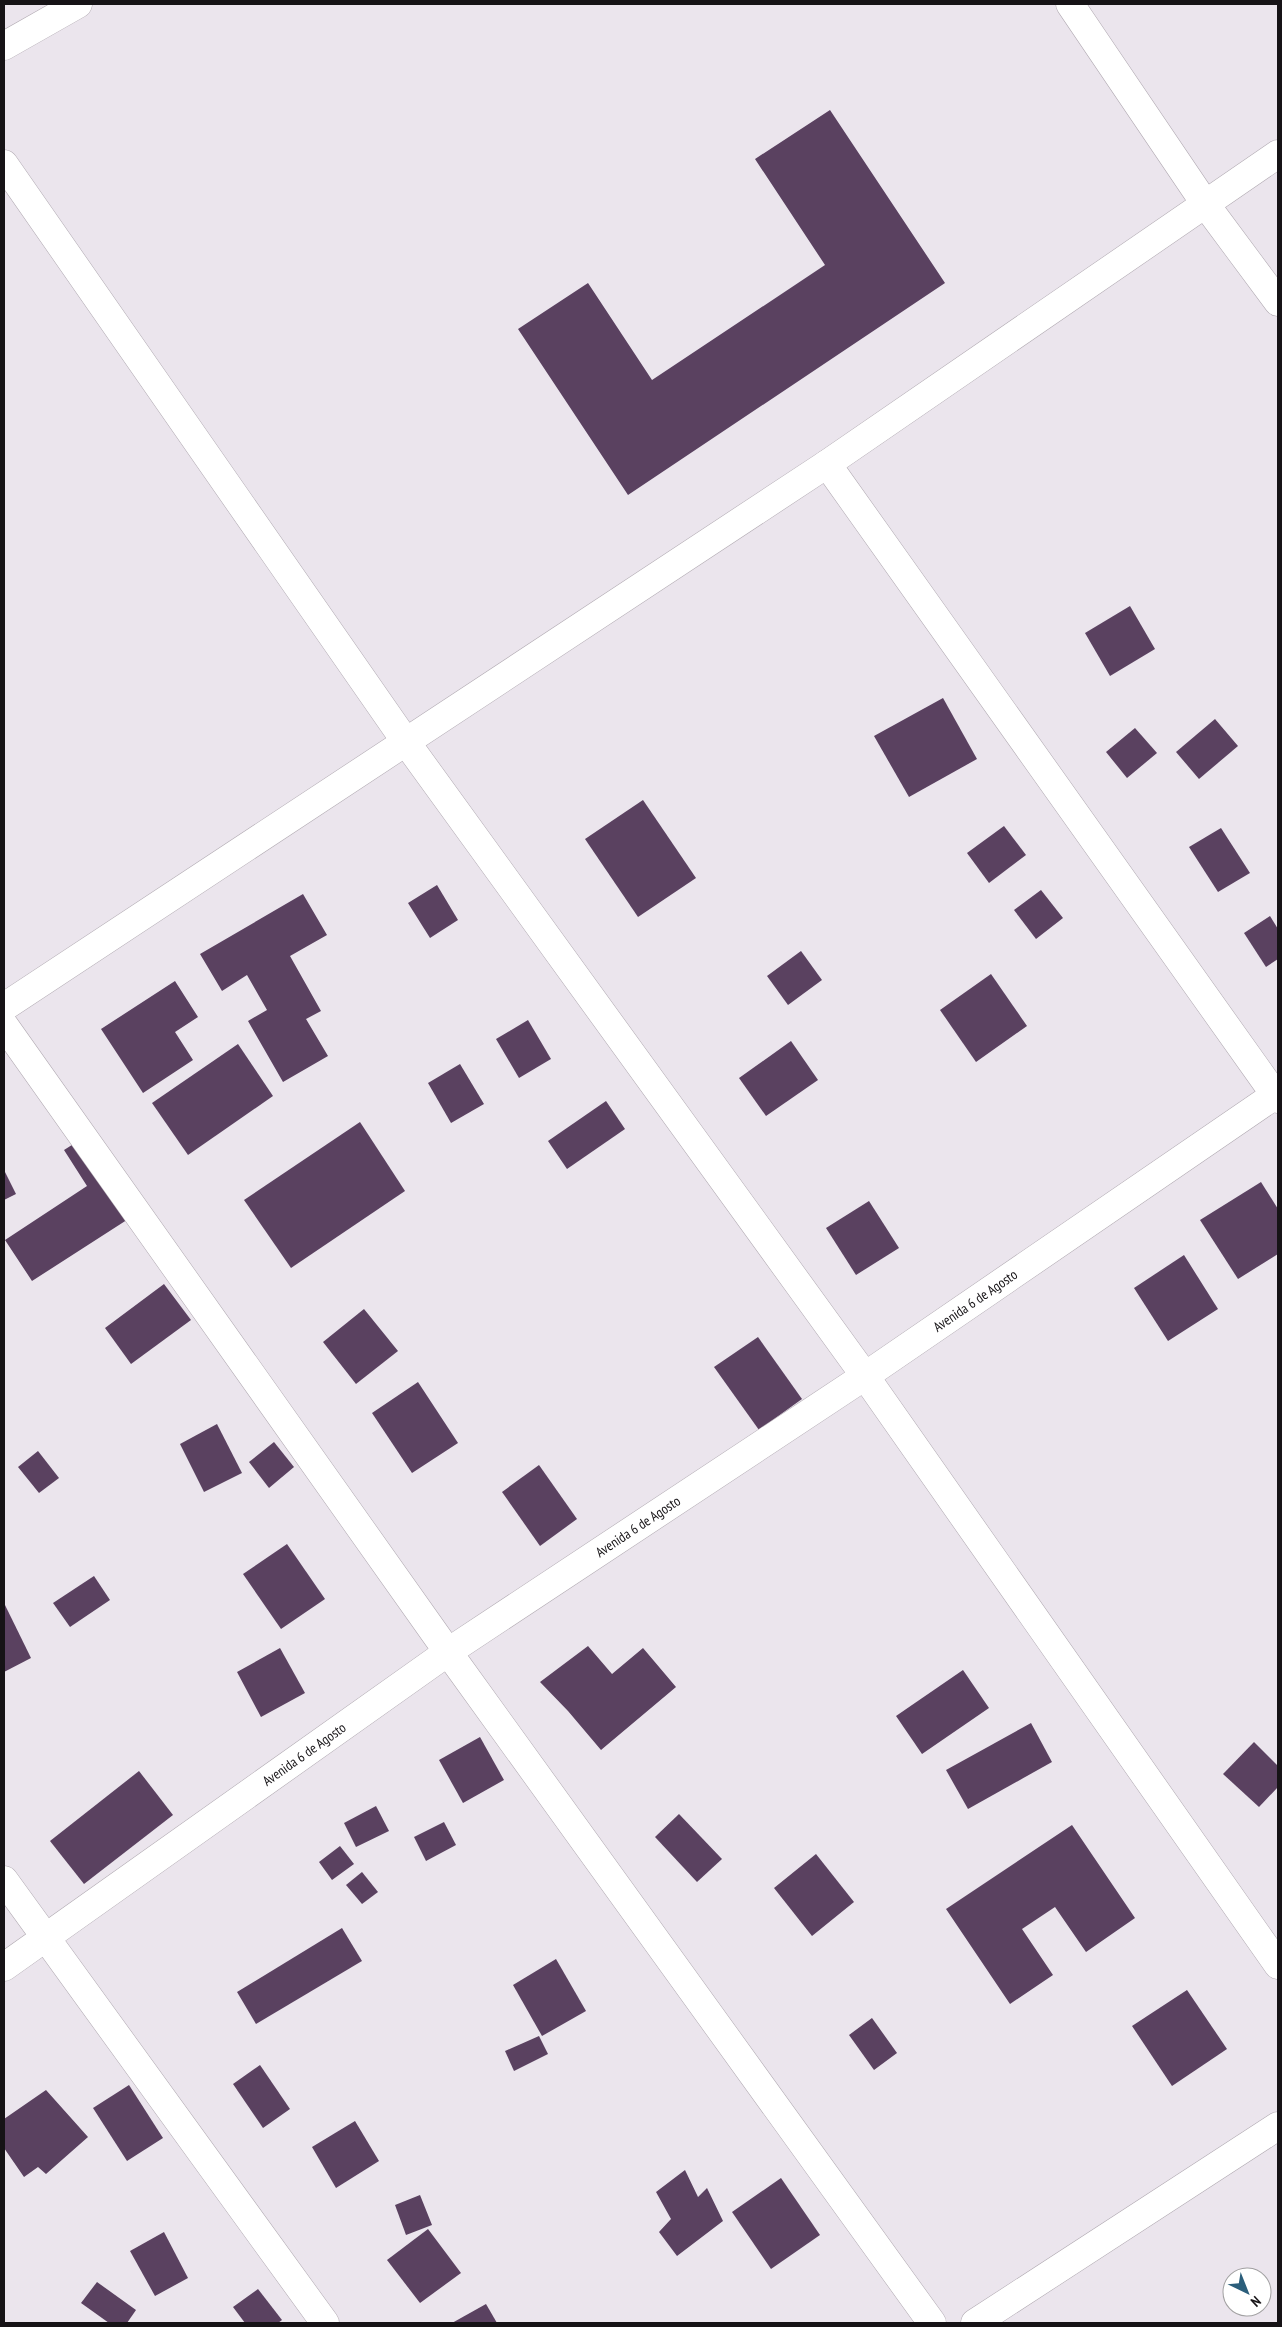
<svg xmlns="http://www.w3.org/2000/svg" width="1282" height="2327" font-family="'PT Sans Narrow',sans-serif">
<rect width="100%" height="100%" fill="#ebe5ed"/>
<g fill="#5a4160">
<path d="M830,110l115,173 -317,212 -110,-166 70,-46 64,97 173,-115 -70,-106z"/>
<path d="M1130,606l25,43 -45,27 -25,-43z"/>
<path d="M943,698l34,61 -68,38 -35,-61z"/>
<path d="M1215,719l23,27 -39,33 -23,-27z"/>
<path d="M1135,728l22,25 -30,25 -21,-26z"/>
<path d="M643,800l53,78 -58,39 -53,-78z"/>
<path d="M1004,826l22,29 -37,28 -22,-30z"/>
<path d="M1221,828l29,45 -32,19 -29,-45z"/>
<path d="M437,885l21,35 -28,18 -22,-35z"/>
<path d="M1041,890l22,28 -27,21 -22,-29z"/>
<path d="M303,894l24,41 -37,21 31,55 -15,8 22,37 -45,26 -35,-61 19,-11 -20,-35 -25,16 -22,-37z"/>
<path d="M1270,916l8,13v30l-12,8 -22,-34z"/>
<path d="M801,951l21,29 -34,25 -21,-29z"/>
<path d="M991,974l36,52 -51,36 -36,-52z"/>
<path d="M175,981l23,36 -23,15 18,28 -50,33 -42,-64z"/>
<path d="M528,1020l23,39 -32,19 -23,-39z"/>
<path d="M791,1041l27,39 -52,36 -27,-38z"/>
<path d="M238,1044l35,52 -85,59 -36,-52z"/>
<path d="M460,1064l24,40 -33,19 -23,-40z"/>
<path d="M606,1101l19,28 -58,40 -19,-28z"/>
<path d="M360,1122l45,69 -114,77 -47,-68z"/>
<path d="M83,1138l50,78 -101,65 -27,-41 82,-54 -23,-36z"/>
<path d="M4,1170l12,24 -12,6z"/>
<path d="M1261,1182l17,27v45l-40,25 -38,-59z"/>
<path d="M869,1201l30,47 -43,27 -30,-47z"/>
<path d="M1184,1255l34,54 -50,32 -34,-53z"/>
<path d="M164,1284l27,36 -60,44 -26,-36z"/>
<path d="M364,1309l34,42 -42,33 -33,-42z"/>
<path d="M758,1337l44,62 -43,31 -45,-63z"/>
<path d="M418,1382l40,61 -46,30 -40,-60z"/>
<path d="M217,1424l25,49 -38,19 -24,-48z"/>
<path d="M274,1442l20,25 -25,21 -20,-26z"/>
<path d="M38,1451l21,27 -20,15 -21,-26z"/>
<path d="M539,1465l38,54 -37,27 -38,-54z"/>
<path d="M287,1544l38,55 -44,30 -38,-55z"/>
<path d="M94,1576l16,24 -40,27 -17,-24z"/>
<path d="M4,1603l27,55 -27,14z"/>
<path d="M588,1646l24,28 31,-26 33,39 -75,63 -33,-39 -28,-29z"/>
<path d="M280,1648l25,45 -44,24 -24,-45z"/>
<path d="M963,1670l26,38 -67,46 -26,-38z"/>
<path d="M1031,1723l21,39 -84,47 -22,-39z"/>
<path d="M480,1737l24,43 -41,23 -24,-43z"/>
<path d="M1254,1742l24,24v21l-19,20 -36,-33z"/>
<path d="M139,1771l34,44 -89,69 -34,-43z"/>
<path d="M376,1806l13,25 -33,16 -12,-24z"/>
<path d="M679,1814l43,45 -25,23 -42,-45z"/>
<path d="M444,1822l12,23 -30,16 -12,-24z"/>
<path d="M1072,1825l63,93 -49,34 -31,-45 -33,22 31,46 -43,29 -64,-95z"/>
<path d="M340,1846l14,18 -22,16 -13,-18z"/>
<path d="M816,1854l38,48 -42,34 -38,-48z"/>
<path d="M362,1872l16,20 -16,12 -16,-19z"/>
<path d="M342,1928l20,33 -106,63 -19,-32z"/>
<path d="M556,1959l30,52 -44,25 -29,-51z"/>
<path d="M1187,1990l40,59 -55,37 -40,-60z"/>
<path d="M872,2018l25,35 -23,17 -25,-35z"/>
<path d="M539,2036l9,18 -34,17 -9,-20z"/>
<path d="M260,2065l30,44 -27,19 -30,-44z"/>
<path d="M129,2085l34,53 -36,23 -34,-53z"/>
<path d="M46,2090l42,47 -42,37 -8,-7 -14,10 -20,-29v-29z"/>
<path d="M355,2121l24,40 -43,27 -24,-41z"/>
<path d="M685,2170l13,27 9,-9 16,33 -46,35 -18,-24 12,-13 -15,-27z"/>
<path d="M781,2178l39,57 -49,34 -39,-57z"/>
<path d="M420,2195l12,30 -26,10 -11,-30z"/>
<path d="M428,2229l33,44 -41,30 -33,-43z"/>
<path d="M164,2232l24,46 -33,18 -25,-45z"/>
<path d="M97,2282l39,28 -9,13h-18l-28,-20z"/>
<path d="M258,2289l24,31 -4,3h-33l-12,-16z"/>
<path d="M486,2304l11,19h-45z"/>
</g>
<g fill="none" stroke-linecap="round" stroke-linejoin="round">
<defs>
<g id="minor">
<path d="M1070,4l136,201 72,97"/>
<path d="M4,46l74,-42"/>
<path d="M4,164l402,578 459,634 413,589"/>
<path d="M827,464l451,635"/>
<path d="M4,1007l823,-543 451,-310"/>
<path d="M4,1025l444,627 484,671"/>
<path d="M4,1880l321,443"/>
<path id="s1" d="M4,1967l444,-315 417,-276 413,-283"/>
<path d="M975,2323l303,-197"/>
</g>
</defs>
<use href="#minor" stroke="#b1aab2" stroke-width="29"/>
<use href="#minor" stroke="#fff" stroke-width="28"/>
</g>
<g text-anchor="middle" dominant-baseline="central" stroke-width="5" stroke-linejoin="round" paint-order="stroke">
<g font-size="14" fill="#161316" stroke="#fff">
<text stroke="none"><textPath href="#s1" startOffset="1178">Avenida 6 de Agosto</textPath></text>
<text stroke="none"><textPath href="#s1" startOffset="772">Avenida 6 de Agosto</textPath></text>
<text stroke="none"><textPath href="#s1" startOffset="368">Avenida 6 de Agosto</textPath></text>
</g>
</g>
<rect width="1282" height="2327" fill="none" stroke="#161316" stroke-width="10"/>
<g transform="translate(1247 2292) rotate(137)"><circle r="24" fill="#ffffff" stroke="#a2a1a2"/>
<path d="M0-4L9 19L0 12L-9 19Z" fill="#2b5e7b"/>
<text y="-8" font-size="14" font-weight="bold" text-anchor="middle" fill="#161316">N</text>
</g>
</svg>
